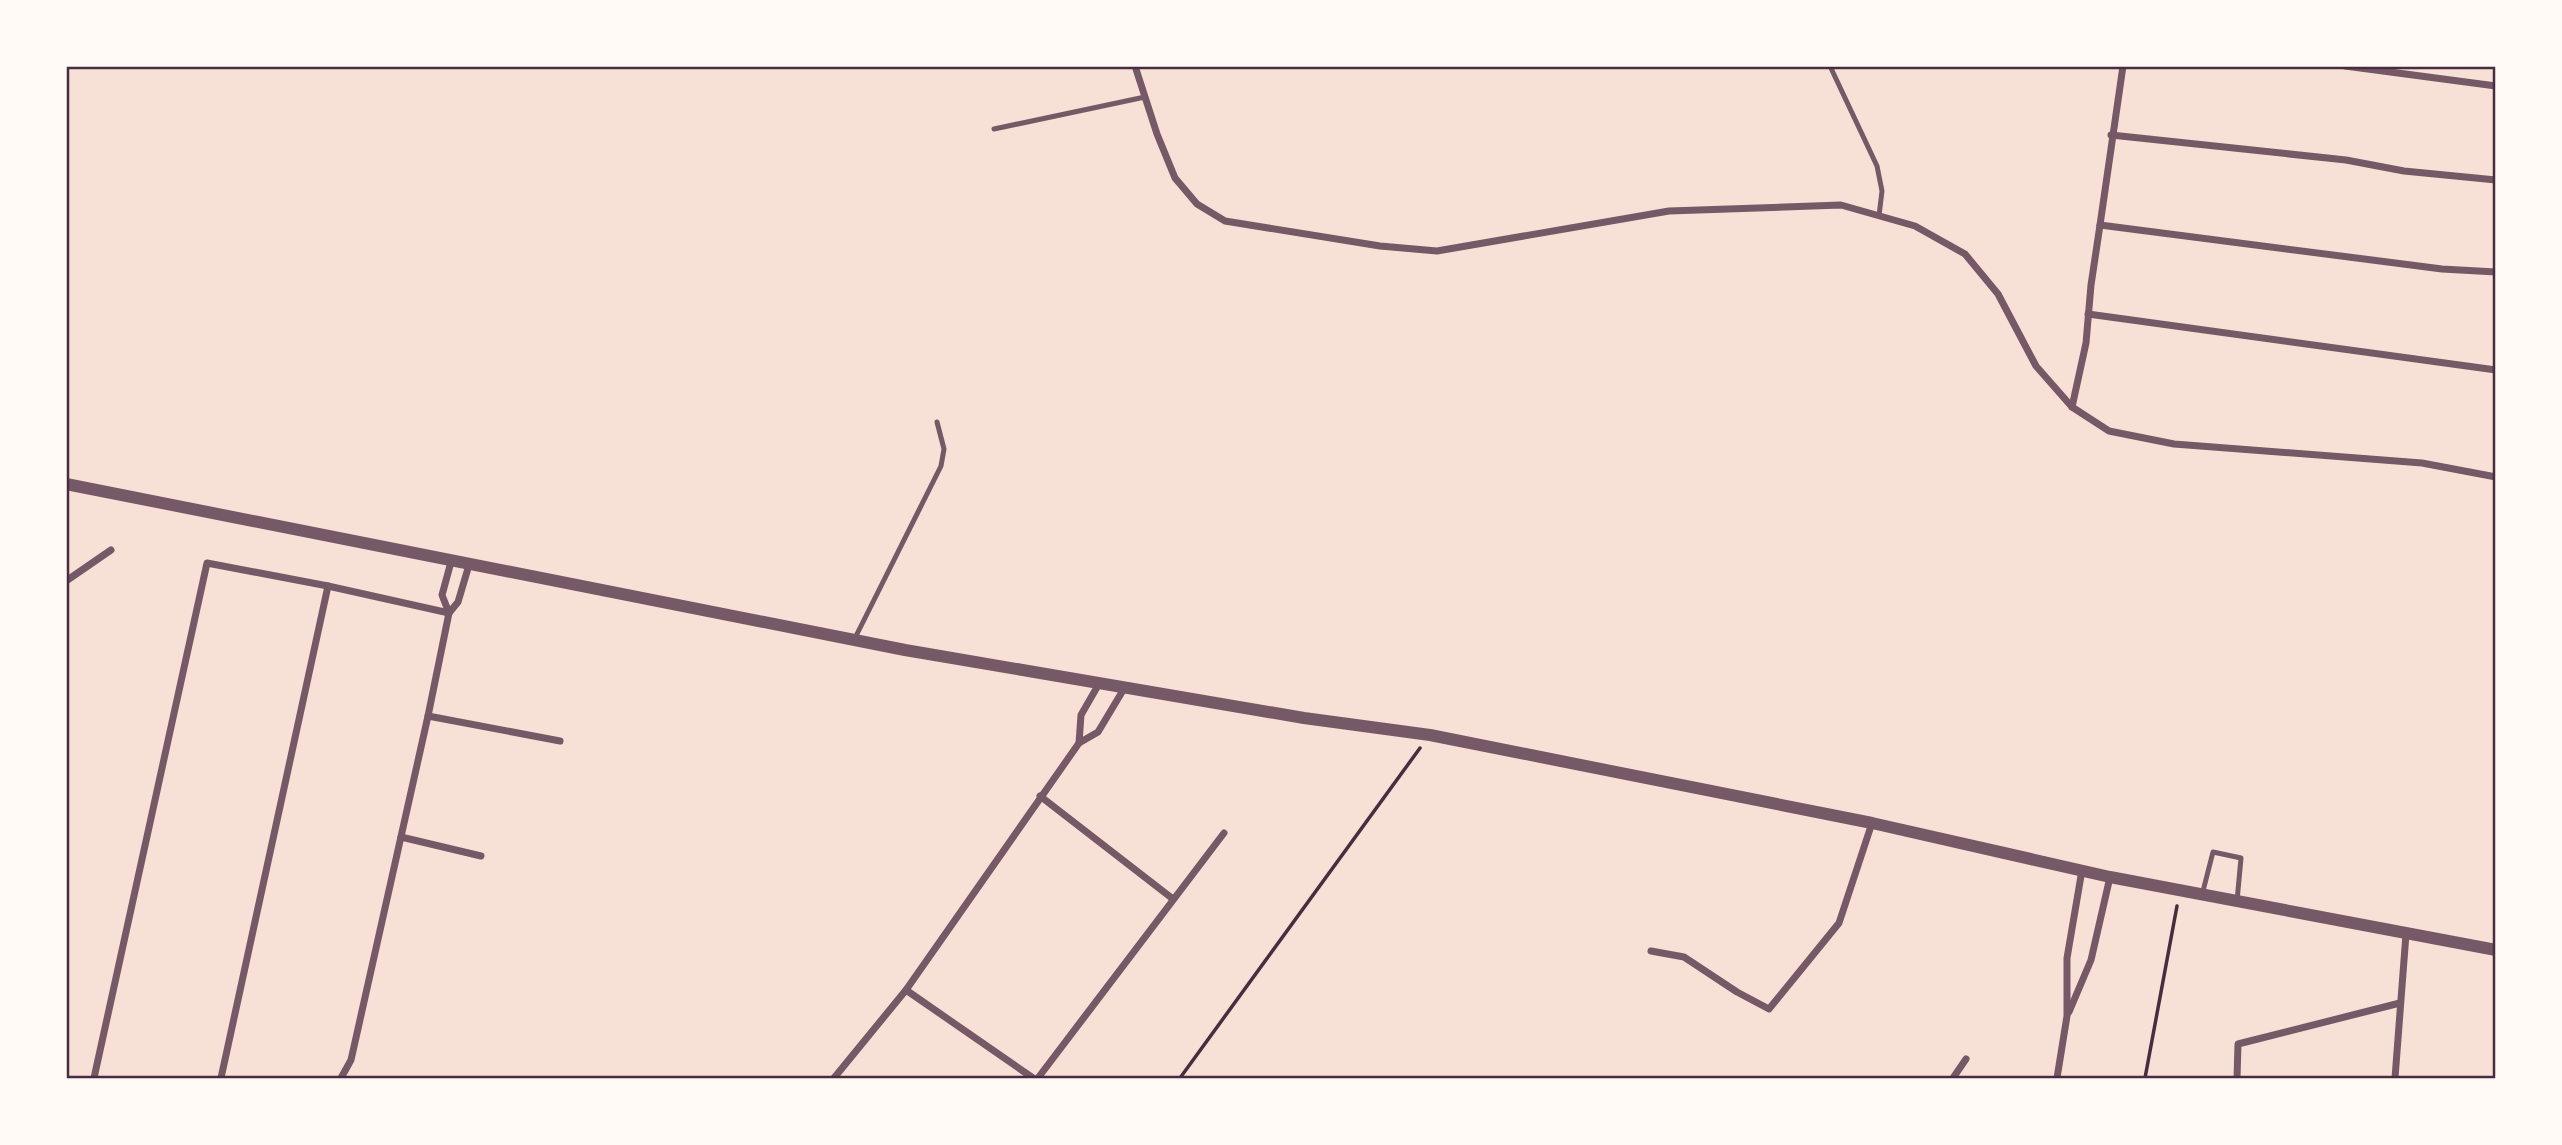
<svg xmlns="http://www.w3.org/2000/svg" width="2562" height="1145" font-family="Raleway,sans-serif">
<rect width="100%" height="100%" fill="#f7e1d7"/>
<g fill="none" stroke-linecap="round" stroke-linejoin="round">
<g stroke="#4a2c40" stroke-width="3.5">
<path d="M1180,1078l240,-330"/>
<path d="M2145,1078l32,-172"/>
</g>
<g stroke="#755966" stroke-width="5">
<path d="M1830,66l47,100 5,25 -3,25"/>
<path d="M994,129l151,-32"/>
<path d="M855,638l86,-172 3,-17 -7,-27"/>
<path d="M2202,895l11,-43 28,6 -4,43"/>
</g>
<g stroke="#755966" stroke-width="7">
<path d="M1135,66l22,68 18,44 22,26 28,17 155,25 57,5 232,-40 172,-6 74,21 50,28 33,40 38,72 36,41 37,24 65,13 248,19 74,14"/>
<path d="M2345,66l151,20"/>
<path d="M2111,135l235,25 58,11 92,9"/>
<path d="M2100,225l23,-159"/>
<path d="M2088,314l408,56"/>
<path d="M2072,407l14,-64 5,-58 9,-60 342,44 54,3"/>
<path d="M451,562l-9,33 7,18 9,-11 11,-37"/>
<path d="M66,581l45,-31"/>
<path d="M1100,682l-19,33 -2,28 19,-11 27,-45"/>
<path d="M428,716l132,25"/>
<path d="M1040,796l133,103"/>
<path d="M401,837l80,19"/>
<path d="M1651,951l33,6 53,35 32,17 70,-86 33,-100"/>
<path d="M906,990l127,88"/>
<path d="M2069,1012l22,-52 19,-83"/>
<path d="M94,1078l113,-515 121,23 121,27 -21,103 -77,344 -10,18"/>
<path d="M221,1078l107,-492"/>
<path d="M834,1078l72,-88 173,-247"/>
<path d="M1038,1078l186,-245"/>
<path d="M1953,1078l13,-19"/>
<path d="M2057,1078l10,-62v-58l15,-88"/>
<path d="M2237,1078l1,-34 162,-41"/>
<path d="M2395,1078l11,-144"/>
</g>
<path stroke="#755966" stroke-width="12" d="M66,484l839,166 399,68 126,17 442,88 238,54 386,73"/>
</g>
<rect width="2562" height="1145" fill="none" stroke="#fffaf5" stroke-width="136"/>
<rect x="68" y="68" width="2426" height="1009" fill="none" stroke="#4a2c40" stroke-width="2.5"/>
</svg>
